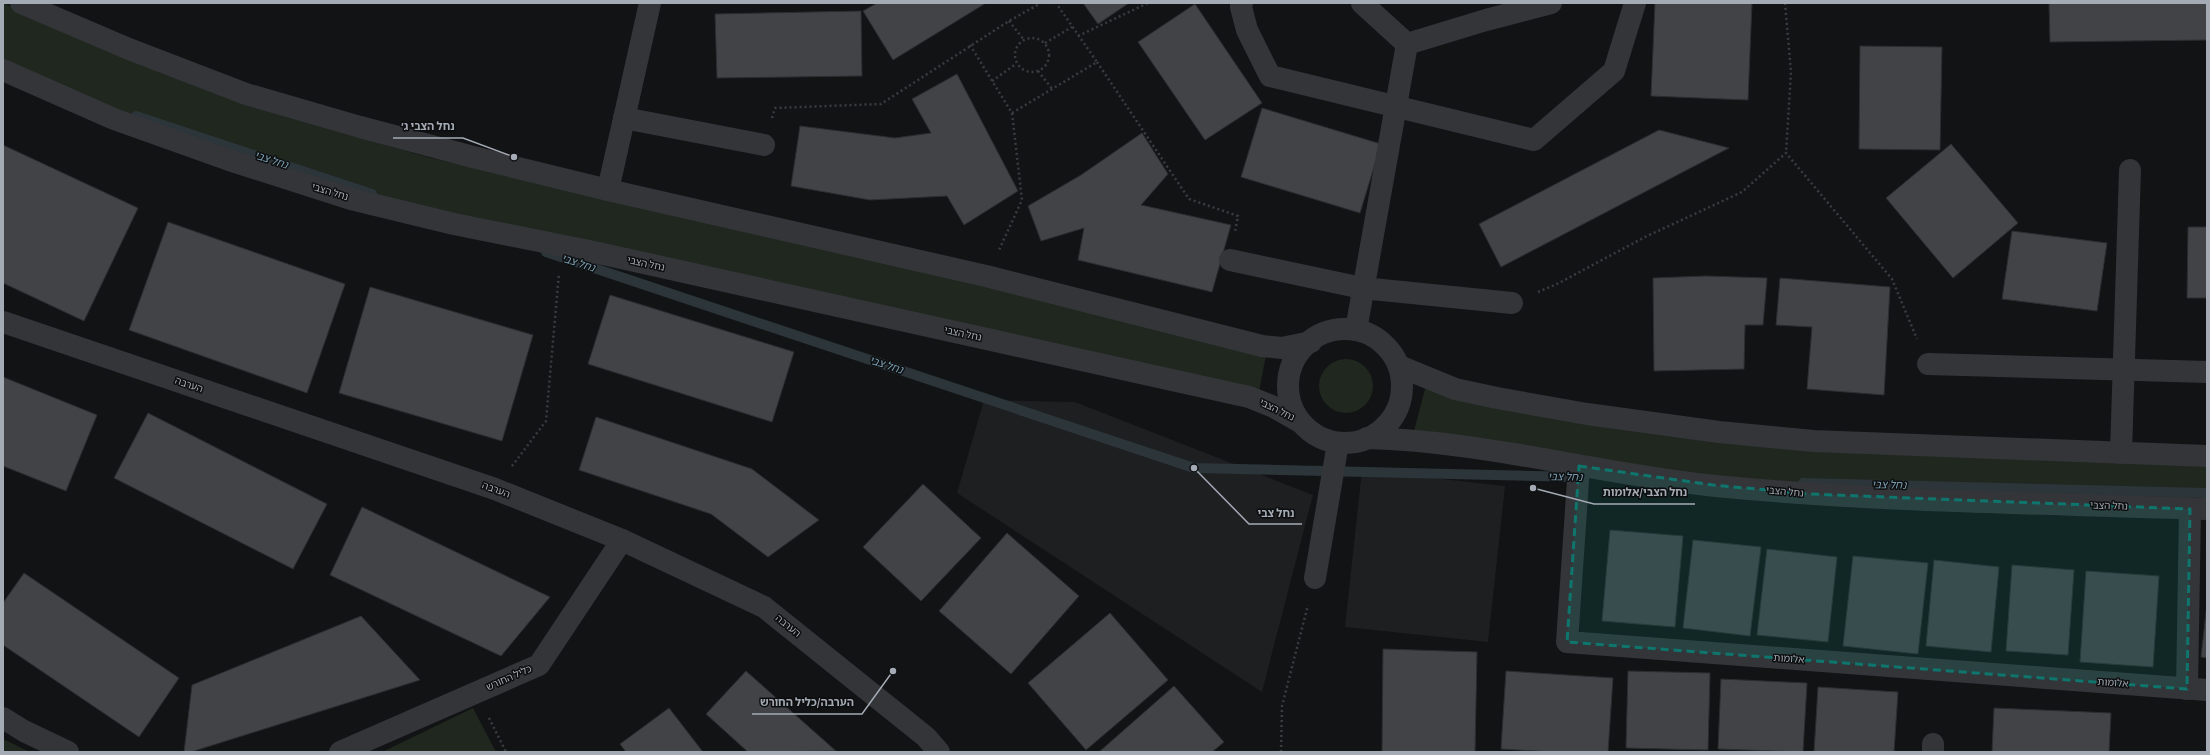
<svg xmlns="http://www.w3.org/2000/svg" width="2210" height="755" font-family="'Source Sans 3','Noto Sans Hebrew',sans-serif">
<rect width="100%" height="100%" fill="#121314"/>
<g fill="#1e1f21">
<path d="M984,400l91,2 238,93 -51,197 -305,-199z"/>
<path d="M1362,470l143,16 -17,156 -143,-15z"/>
</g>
<g fill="#1f271f">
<path d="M3,3l175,73 150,53 103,29 381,86 454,111 -8,42 -803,-176 -263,-79 -189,-80z"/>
<circle cx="1346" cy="386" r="27"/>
<path d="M1425,389l147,31 635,42v42l-499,-25 -294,-48z"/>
<path d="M473,708l23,44h-114z"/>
<path d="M3,739l27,13h-27z"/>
</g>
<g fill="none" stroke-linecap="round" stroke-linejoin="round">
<g stroke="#2b353a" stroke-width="10">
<path d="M136,116l236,78"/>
<path d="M546,252l648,216 387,9"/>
<path d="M1803,483l404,10"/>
</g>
</g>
<g fill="#414347" stroke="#2c2d30">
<path d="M877,3h109l-93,57 -30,-49z"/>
<path d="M1083,3h46l-31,21z"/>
<path d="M1655,3h97l-4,97 -97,-4z"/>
<path d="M2049,3h158v37l-157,2z"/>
<path d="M1195,4l67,99 -57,37 -67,-98z"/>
<path d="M861,11l1,65 -145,2 -2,-64z"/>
<path d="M1860,46l82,1 -2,103 -81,-1z"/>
<path d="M957,74l61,117 -54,34 -17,-29 -77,4 -79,-14 9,-60 95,12 36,-5 -19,-34z"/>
<path d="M1262,108l119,36 -21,69 -119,-36z"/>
<path d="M1659,130l70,18 -228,119 -22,-43z"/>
<path d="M1142,133l26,41 -27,31 90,20 -19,67 -134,-32 6,-32 -43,13 -13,-35 53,-31z"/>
<path d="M1951,144l67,79 -65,55 -67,-80z"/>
<path d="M3,145l135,63 -54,113 -81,-38z"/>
<path d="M168,222l177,62 -38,109 -178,-63z"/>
<path d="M2188,227h19v71h-20z"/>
<path d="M2012,231l95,12 -10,68 -95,-12z"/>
<path d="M1706,276l61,2 -4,47h-18l-1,44 -90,2 -1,-93z"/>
<path d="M1780,278l110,9 -6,108 -77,-6 5,-62 -36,-2z"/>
<path d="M370,287l163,48 -31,106 -163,-48z"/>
<path d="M610,295l184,57 -22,70 -184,-58z"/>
<path d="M3,377l94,38 -31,76 -63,-25z"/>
<path d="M148,413l179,91 -34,65 -179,-91z"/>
<path d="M596,417l156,52 67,51 -51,37 -57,-43 -132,-44z"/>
<path d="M923,484l58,54 -60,63 -58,-54z"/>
<path d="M362,507l188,90 -49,59 -171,-81z"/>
<path d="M1610,530l73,6 -8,91 -73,-6z"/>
<path d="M1007,533l72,63 -68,78 -72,-63z"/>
<path d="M1693,540l68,7 -11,89 -67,-8z"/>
<path d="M1767,549l70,8 -9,85 -71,-7z"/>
<path d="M1853,556l75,7 -10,91 -75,-8z"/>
<path d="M1934,560l65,7 -8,85 -65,-6z"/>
<path d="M2012,565l62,5 -6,85 -62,-4z"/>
<path d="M2086,571l73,5 -6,91 -73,-5z"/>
<path d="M24,573l155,105 -40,59 -136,-92v-42z"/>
<path d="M2207,603v55l-6,-1z"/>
<path d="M1110,613l58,67 -82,70 -58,-67z"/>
<path d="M361,616l59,64 -229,72h-7l8,-67z"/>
<path d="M1383,649l94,3 -2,100h-93z"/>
<path d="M746,671l90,80 -88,1 -42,-38z"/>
<path d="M1506,671l107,7 -5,74h-54l-53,-3z"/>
<path d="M1628,671l82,2 -2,77 -82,-2z"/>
<path d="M1721,679l86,4 -4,69 -85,-3z"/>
<path d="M1174,686l50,56 -12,10h-113z"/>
<path d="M1818,687l80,5 -4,60h-80z"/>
<path d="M669,708l34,44h-77l-6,-8z"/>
<path d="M1994,708l117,5 -2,39h-117z"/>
</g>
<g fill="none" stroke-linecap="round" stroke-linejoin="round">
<g stroke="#393c40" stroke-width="2.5" stroke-dasharray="2 3" stroke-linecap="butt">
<path d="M1785,3l6,69 -5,81"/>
<path d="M1009,21l15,19"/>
<path d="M1078,36l70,-33"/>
<circle cx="1032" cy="55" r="17"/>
<path d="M1045,43l27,-16"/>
<path d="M970,45l42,68 10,87 -23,50"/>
<path d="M1097,62l92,137 49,17 -3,16"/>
<path d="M1038,71l15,19"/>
<path d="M992,81l24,-17"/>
<path d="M1012,113l85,-51 -41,-59"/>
<path d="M772,118l3,-10 106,-4 128,-83 32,-18"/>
<path d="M1538,292l21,-9 86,-46 97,-45 44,-39 106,126 25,60"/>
<path d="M512,466l34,-45 13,-148"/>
<path d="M489,718l17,34"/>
<path d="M1281,752l1,-46 26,-101"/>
</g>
<g stroke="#333539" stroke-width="22">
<path d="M21,3l108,46 117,45 114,33 113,30 135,33 378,86 276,70 20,2 29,-6"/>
<path d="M1242,3l-1,4 6,23 23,46 264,64 80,-69 21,-68"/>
<path d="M1407,44l79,-24 65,-17"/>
<path d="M3,70l111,49 115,41 122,39 103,25 140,28 655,145 25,10 26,15"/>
<path d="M624,118l140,27"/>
<path d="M608,190l42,-187"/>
<path d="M1230,260l132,28 150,15"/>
<path d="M3,322l492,167 127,51 142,67 162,130 13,15"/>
<circle cx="1345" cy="386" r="57"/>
<path d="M1356,330l51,-286 -45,-41"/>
<path d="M1928,364l279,8"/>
<path d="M1399,366l56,23 42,9 90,16 132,18 94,9 394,15"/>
<path d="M1367,438c117,3 232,36 349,48 163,16 327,17 491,23"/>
<path d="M2121,453l9,-283"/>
<path d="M1579,466l-12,176 640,48"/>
<path d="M1315,578l23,-135"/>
<path d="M2187,689l3,-180"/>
<path d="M3,718l21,13 44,21"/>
<path d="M1933,744v8"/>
<path d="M340,752l199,-87 83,-125"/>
</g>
</g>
<path fill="#0f766e" fill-opacity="0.2" stroke="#0f766e" stroke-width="3" stroke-dasharray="8 5" stroke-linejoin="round" d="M1579,466l134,19 97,9 380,15 -3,180 -620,-47z"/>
<g text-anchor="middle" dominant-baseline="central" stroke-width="3" stroke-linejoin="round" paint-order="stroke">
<g font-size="10" fill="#a4abb5" stroke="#0d0e0f">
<text transform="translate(330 192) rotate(17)">נחל הצבי</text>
<text transform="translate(646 264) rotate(12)">נחל הצבי</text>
<text transform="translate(963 334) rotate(12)">נחל הצבי</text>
<text transform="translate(189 385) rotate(19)">הערבה</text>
<text transform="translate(1277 410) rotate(26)">נחל הצבי</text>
<text transform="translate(496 490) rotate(20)">הערבה</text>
<text transform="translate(1785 492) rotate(5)">נחל הצבי</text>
<text transform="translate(2109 506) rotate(2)">נחל הצבי</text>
<text transform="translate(788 626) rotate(39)">הערבה</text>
<text transform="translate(1789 659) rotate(4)">אלומות</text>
<text transform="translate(509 678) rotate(-24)">כליל החורש</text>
<text transform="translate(2113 683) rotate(4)">אלומות</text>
</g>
<g font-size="11" font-style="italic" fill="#7a9fb1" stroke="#0d0e0f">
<text transform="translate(271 160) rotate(18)">נחל צבי</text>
<text transform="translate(578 263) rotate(18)">נחל צבי</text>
<text transform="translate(886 365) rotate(18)">נחל צבי</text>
<text transform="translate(1565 477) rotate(1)">נחל צבי</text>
<text transform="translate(1889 485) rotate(1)">נחל צבי</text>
</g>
</g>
<path fill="none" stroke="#a4abb5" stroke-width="1.5" d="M514 157L463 138H393M1533 488L1594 504H1695M1194 468L1249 524H1302M893 671L862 714H752"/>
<g fill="#a4abb5" stroke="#0d0e0f" stroke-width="1.5">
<circle cx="514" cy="157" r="4"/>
<circle cx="1533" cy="488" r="4"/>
<circle cx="1194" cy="468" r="4"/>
<circle cx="893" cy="671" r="4"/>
</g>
<g font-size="11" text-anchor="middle" font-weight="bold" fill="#a4abb5" stroke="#0d0e0f" stroke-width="3" stroke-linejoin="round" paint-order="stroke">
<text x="428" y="130">נחל הצבי ג׳</text>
<text x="1645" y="496">נחל הצבי/אלומות</text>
<text x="1276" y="517">נחל צבי</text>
<text x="807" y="706">הערבה/כליל החורש</text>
</g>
<rect width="2210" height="755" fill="none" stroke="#a4abb5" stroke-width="8"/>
</svg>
